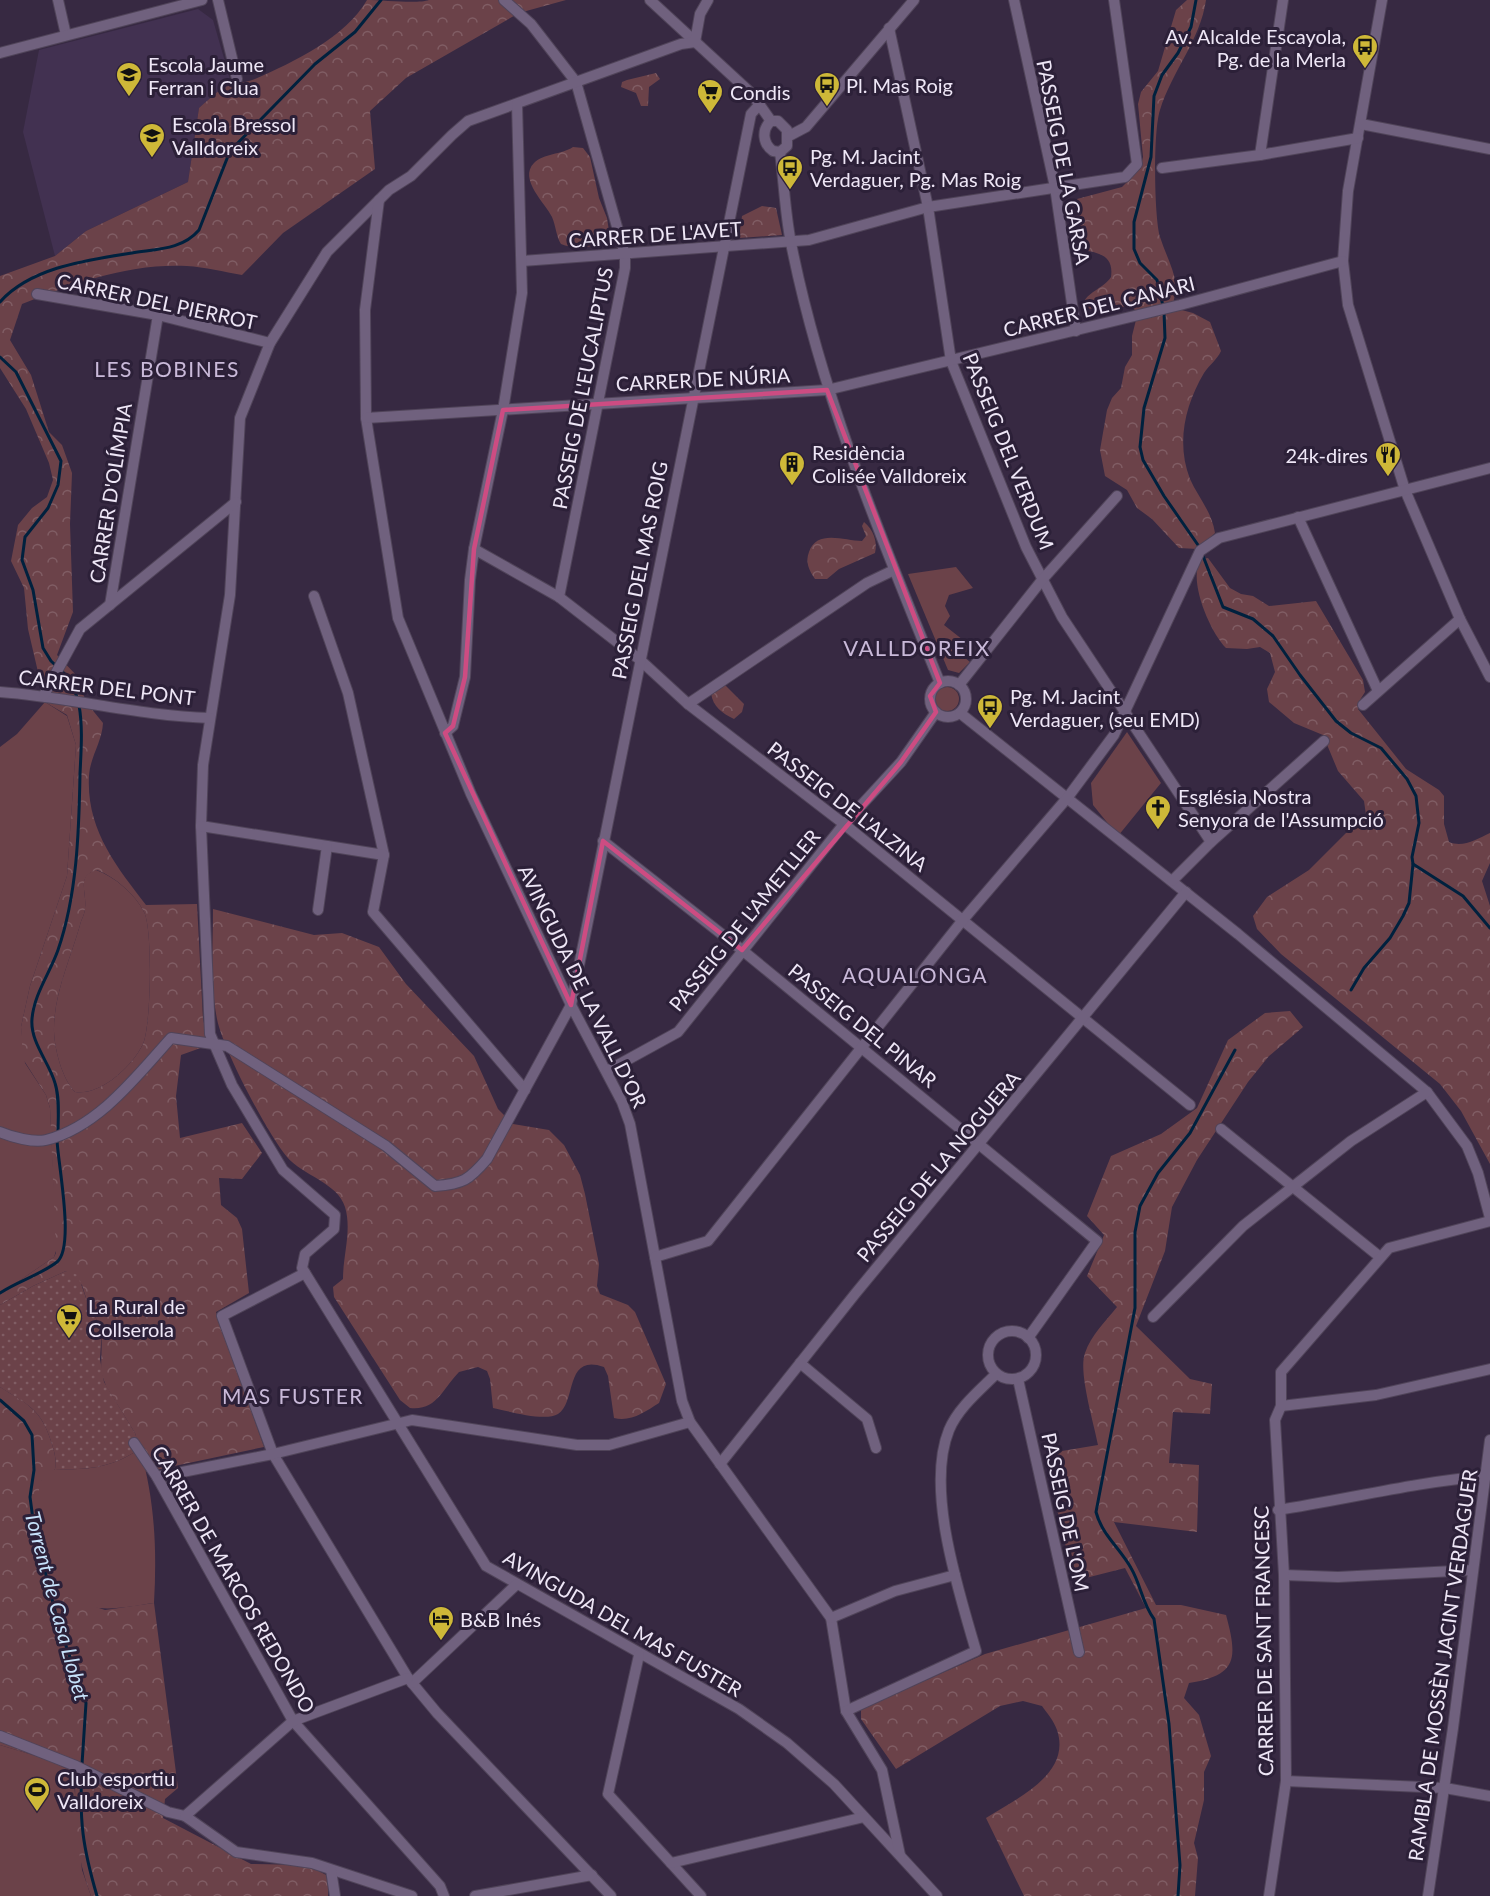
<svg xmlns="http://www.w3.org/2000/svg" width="1490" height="1896" font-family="Lato,sans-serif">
<defs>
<pattern id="forest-crowns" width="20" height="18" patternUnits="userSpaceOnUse" patternTransform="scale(1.5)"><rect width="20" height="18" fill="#6b4249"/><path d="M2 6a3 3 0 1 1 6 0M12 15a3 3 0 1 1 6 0" fill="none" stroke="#805d64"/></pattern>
<pattern id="garden-dots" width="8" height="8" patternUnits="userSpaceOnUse" patternTransform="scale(1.5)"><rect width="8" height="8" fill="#6b4249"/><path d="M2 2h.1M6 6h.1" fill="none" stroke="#805d64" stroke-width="1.8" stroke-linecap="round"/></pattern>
</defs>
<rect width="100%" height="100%" fill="#372942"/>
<path fill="#423151" d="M198,9l15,11 19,66 -10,2 -23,20 -11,74 -102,49 -31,25 -32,-124 16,-82z"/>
<g fill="#6b4249">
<path d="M956,567l17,21 -24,7 -4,11 5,10 -6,9 28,22 -8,10 6,5 -11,11 -11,-3 -40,-96z"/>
<circle cx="947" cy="699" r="12"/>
<path d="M45,702l22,14 9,29 -9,131 -37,110 -9,41 4,36 21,32 4,13 7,140 -3,9 -54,37v-547l17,-13z"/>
<path d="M1127,732l34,51 -43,53 -25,-31 -2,-22z"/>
<path d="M96,870c19,7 39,24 48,42 9,16 7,115 -1,132 -11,23 -43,52 -68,48 -13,-14 -20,-41 -21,-60 -1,-36 16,-72 26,-107 1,-5 5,-11 5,-17 2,-17 -9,-32 11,-38z"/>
<path d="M140,1449c15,51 17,102 14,154 -29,4 -58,12 -85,-5 -6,-4 -14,-10 -17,-17 -8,-18 -20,-82 -11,-100 3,-6 8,-9 14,-12 35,1 55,-1 85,-20z"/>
<path d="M0,1745l49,15 24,12 9,98 9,26h-91z"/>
</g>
<g fill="url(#forest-crowns)" fill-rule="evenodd">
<path d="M367,0c16,0 51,4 62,0h137l-47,13 -113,65 -36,33 5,58 -92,64 -41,42c-18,-3 -37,-8 -55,-9 -57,-3 -113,17 -165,38l-12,36 21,35 18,57 13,13 10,28 -2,51 3,88 -16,43 20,21 9,26 17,21c-1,19 -13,34 -14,53 -3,53 27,90 57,129l51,-1 6,115 6,26 -28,10 -5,41 4,42 62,-15 20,30 -20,26 -23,-1 2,27 16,13 5,11 7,64 -33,19 48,135 -118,25 -11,-39 -29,-47 -5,-14 1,-42 -15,-29 -5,-16 -16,-14 -33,15 -33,19v-11l54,-37 2,-4 -6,-145 -4,-13 -23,-36 -2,-32 9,-41 37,-110 9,-131 -9,-30 -22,-13 -17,-73 -4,-41 -13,-27 7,-36 14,-17 15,-11 6,-17 -4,-17 -23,-54 -26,-41v-92l55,-20 31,-25 102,-49 11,-74c7,-6 14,-13 21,-18 10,-7 24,-6 35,-11 39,-17 91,-42 112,-79zM97,870c18,7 38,24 47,42 9,17 7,115 -1,132 -11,23 -43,52 -68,48 -13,-14 -20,-41 -21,-60 -1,-36 16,-72 26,-107 1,-5 5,-11 5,-17 2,-17 -9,-32 12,-38z"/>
<path d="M1187,0h19c-6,41 -34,71 -46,110 -7,21 -6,106 0,127 5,16 14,32 16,48 1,8 -4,14 -2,23l19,5 17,9 11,29c-4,9 -12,14 -17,22 -19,32 -28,70 -14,106 8,18 22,33 25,54l-17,16 -19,-1 -27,-29 -15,-11 -10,-18 -22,-14 -5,-26 7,-40 5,-12 9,-10 4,-21 7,-12v-19l5,-20 -2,-6 -5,-4 -32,4 -12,-2 -3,-5c7,-13 20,-14 28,-26 3,-21 -11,-24 -28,-27l-15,-33 1,-7 8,-11 45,-12 18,-18 3,-12 -5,-53 3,-12 17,-21 18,-61z"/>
<path d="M656,73l4,6 -11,8 -1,19h-7l-5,-13 -15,-6 1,-5 5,-2z"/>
<path d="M573,147l10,1 7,9 9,41 8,20 3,20c-12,10 -35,12 -49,6 -5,-8 -5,-18 -9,-27 -6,-13 -34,-38 -18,-54 10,-10 27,-8 39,-16z"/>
<path d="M762,206l14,2 6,27 -43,3 3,-22z"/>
<path d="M864,522c9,7 14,20 11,31l-36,16 -12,10h-12c-6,-9 -10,-17 -6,-27 8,-23 35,-11 53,-11l4,-5 -4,-10z"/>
<path d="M1208,558l22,30 11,6 12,2 16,10 47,-5 47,79 2,12 -7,11v6l48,60 33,21 5,6v28l5,18c14,6 28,-3 41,-9v30l-8,18 8,25v258l-29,-53 -21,-27 -159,-130 -24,-25 -4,-13 14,-19 42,-27 37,-37 17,-12 3,-6 -2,-14 -26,-30 -15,-36 -29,-12 -25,-21 -2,-13 8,-17 -5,-19 -10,-6 -13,2 -21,-1c-16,-16 -39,-69 -25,-89z"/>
<path d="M725,685l19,19 -2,8 -8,7c-12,-6 -21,-12 -23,-26z"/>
<path d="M213,909l101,26 28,-2 37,14 27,37 68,72 24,53 15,15 36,6 15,15 16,30 5,19 14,70 -2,22 3,8 28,11 7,7 31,72 -7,19c-14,9 -28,19 -45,15l-6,-42 -4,-9c-40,-14 -27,35 -46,47 -13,8 -50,-3 -65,-6l-3,-29 -3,-8 -9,-4 -19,5c-16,16 -22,39 -49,36l-10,-8 -66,-103 -1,-10 10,-8c0,-24 9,-49 2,-72 -7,-24 -43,-32 -58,-50 -20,-24 -64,-108 -70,-138 -7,-35 -4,-74 -4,-110z"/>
<path d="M1290,1011l13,16 -34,29 -21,26 -51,78 -25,47 -7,44 -29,75 54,53 22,5 -2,30 -37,-2 -4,51 30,2 -2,67 -83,-10 42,83h25l45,10c12,44 11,60 -37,68l-5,15 15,17 12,41 -7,16v28l-10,43 4,15 -3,38h-171l-38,-78c30,-19 86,-44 71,-88 -3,-9 -10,-17 -15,-24l-19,-5 -23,5 -104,63 -35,-50v-10l124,-55 161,-46 -21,-40 -51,13 -30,-127 54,-9c-4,-22 -20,-73 -13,-92 6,-18 21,-32 32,-46l-30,-31 17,-41 -17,-19 24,-60 50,-22 36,-26 31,-68 37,-27z"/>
<path d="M0,1387c27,17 41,22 51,54 3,10 6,18 4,28l-13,11 -3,9 1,38 12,55 17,16 36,12 49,-7 24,185 -13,11 -2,19 88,46 56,1 21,11v20h-237c-9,-25 -15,-51 -16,-78 -1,-16 2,-31 -2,-46l-24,-12 -49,-15z"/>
</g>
<path fill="url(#garden-dots)" d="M66,1271l12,4 9,26 15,29 -2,29 4,23 31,51 5,16c-30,19 -50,21 -85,20 2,-10 -1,-18 -4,-28 -11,-34 -24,-36 -51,-54v-82l33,-19z"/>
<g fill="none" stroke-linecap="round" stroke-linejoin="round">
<g stroke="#00213e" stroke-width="3">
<path d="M0,302c31,-35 88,-42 132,-49 24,-4 50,-3 67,-23l31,-79 85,-87 40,-32 26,-32"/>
<path d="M1163,306l-6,-26 -17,-17 -6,-14v-27l17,-65 3,-61 8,-21 16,-22 13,-26 5,-27"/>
<path d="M1164,312l1,26 -21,70 -4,39 3,13 21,36 34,49"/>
<path d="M0,357l16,15 45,89 -3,24 -10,23 -23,29 -3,23 11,30 10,58 8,13 17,16 10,22"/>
<path d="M1203,556l20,51 30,12 20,17 27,39 36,46 15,12 30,15 26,31 9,17 3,27 -7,34 1,7 50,32 27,32"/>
<path d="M1351,990l13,-22 26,-30 13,-22 6,-13 4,-39"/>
<path d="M58,1133c0,-16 2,-34 -3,-50 -6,-21 -25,-41 -23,-64 2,-25 18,-46 26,-69 19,-55 21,-118 22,-176 1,-23 3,-46 -1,-69"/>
<path d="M0,1293c18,-12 40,-18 57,-31 18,-15 1,-98 0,-122"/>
<path d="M0,1400l24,21 8,14 2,35 -4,27 4,30 24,96 28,80 -4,61"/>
<path d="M82,1771c-3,50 1,77 15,125"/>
<path d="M1178,1896l2,-31 -11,-141 -15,-105c-12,-16 -13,-34 -23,-51 -11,-20 -29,-33 -35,-56l39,-204v-76l5,-26 18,-33 32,-40 45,-83"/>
</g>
<defs>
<g id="minor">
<path d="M58,0l8,35"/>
<path d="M218,0l19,79"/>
<path d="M504,0l27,24 45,58 49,173v13l-66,329"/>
<path d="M650,0l102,94 19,27"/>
<path d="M708,0l-8,14 -5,28 -14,2 -213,77 -16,14 -41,41 -22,14 -62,62 -57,91 -30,75 -10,177 -27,170 -2,61 9,208 22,51 51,85 52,45 -1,14 -29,25 -3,14 184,298 253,143 48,34 47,41 103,112"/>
<path d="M1014,0l41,187 21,144"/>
<path d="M1382,0l-34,191 -5,70 5,44 57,185 55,129 30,58"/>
<path d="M889,28l39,179 23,154 75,186 36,70 149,225"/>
<path d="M0,53l202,-53"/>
<path d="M771,121h7l9,9v16l-7,6"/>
<path d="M771,121c-10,9 -8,23 2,30l7,1"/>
<path d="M1361,124l129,25"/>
<path d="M789,136l17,-9 108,-127"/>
<path d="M780,152c4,30 5,61 11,91 30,152 91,297 149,440"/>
<path d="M1260,155l23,-155"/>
<path d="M1162,168l98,-13 98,-17"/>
<path d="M379,200l-14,110 1,108 32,200 73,176 100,211 51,97 8,22 52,277 8,21 141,196 15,93 36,59 18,85"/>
<path d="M522,261l287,-21 119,-33 197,-30 12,-13 -23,-164"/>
<path d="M37,294l121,21 112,28"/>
<path d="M366,418l461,-28 353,-85 163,-44"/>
<path d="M1298,517l80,174"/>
<path d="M474,549l85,48 80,62 49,45 156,120 346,281"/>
<path d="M314,596l34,97 36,162 -11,57 152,178"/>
<path d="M110,605l48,-290"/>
<circle cx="948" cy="699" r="18"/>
<path d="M959,685l83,-105 75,-84"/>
<path d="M0,692c69,5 140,24 210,26"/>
<path d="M44,695l36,-66 156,-127"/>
<path d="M688,704l179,-121 27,-13"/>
<path d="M1363,705l97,-86"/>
<path d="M960,713l278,221 189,158 40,54 11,27 12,45"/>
<path d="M445,733l8,-7 12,-49 5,-97 4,-31 29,-139 19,-117 -5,-189"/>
<path d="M201,826l183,29"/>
<path d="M603,841l139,109 355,291 -69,97"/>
<path d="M1172,881l39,-39 113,-101"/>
<path d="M318,910l9,-64"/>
<path d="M607,1071l71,-39 166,-208 57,-62 35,-50"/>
<path d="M1221,1129l159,128"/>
<path d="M0,1132c12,5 33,11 46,8 52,-13 90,-63 125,-102l56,8 159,100 49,40c28,-2 34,-6 52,-27l84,-154 180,-891 9,-10"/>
<path d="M655,1257l53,-16 254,-320 106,-124 46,-62 86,-184 19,-13 271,-70"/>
<path d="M305,1273l-83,43 51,138 135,224 29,35 174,183"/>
<path d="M1153,1317l90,-91 108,-85 76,-49"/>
<circle cx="1012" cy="1355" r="24"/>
<path d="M800,1363l67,56 9,29"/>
<path d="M1018,1379l61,273"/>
<path d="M1281,1406l95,-11 114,-26"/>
<path d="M134,1443l23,34 136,244 147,165 4,10"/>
<path d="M720,1464l135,-170 331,-402"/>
<path d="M157,1477l116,-23 139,-34 165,25h32l81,-23"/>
<path d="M1278,1510c70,-11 138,-28 208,-34"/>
<path d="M1284,1575l54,2 135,-7"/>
<path d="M831,1618l64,-27 60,-16"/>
<path d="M639,1655l-31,139 93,102"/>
<path d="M412,1683l105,-99"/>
<path d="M846,1711l130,-60c-17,-59 -51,-162 -27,-221 9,-22 31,-40 47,-56"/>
<path d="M0,1736l76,30 92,46 17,4 51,36 76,11 100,33"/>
<path d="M1286,1781l159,7 45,8"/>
<path d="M185,1816l108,-95 115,-43"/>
<path d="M671,1863l193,-46"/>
<path d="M331,1870l4,26"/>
<path d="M475,1896l117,-21"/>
<path d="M1269,1896l17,-115 -2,-206 -9,-155 6,-14v-34l108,-124 101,-27"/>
<path d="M1428,1896l25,-168 37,-288"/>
</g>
</defs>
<use href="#minor" stroke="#504459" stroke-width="12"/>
<use href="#minor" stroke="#70617e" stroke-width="10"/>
</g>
<path fill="none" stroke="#cd4c82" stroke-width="4.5" stroke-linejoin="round" d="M827,390l113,293 -10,13 6,16 -35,50 -159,188 -139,-109 -32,164 -126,-272 8,-7 12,-49 9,-128 29,-139z"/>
<defs>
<symbol id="bus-pin" viewBox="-11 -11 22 30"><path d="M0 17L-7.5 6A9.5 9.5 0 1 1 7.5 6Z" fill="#ceb838" stroke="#2c2038"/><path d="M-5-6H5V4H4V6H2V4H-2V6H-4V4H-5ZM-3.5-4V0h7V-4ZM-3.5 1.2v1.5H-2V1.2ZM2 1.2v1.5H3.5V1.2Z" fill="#111"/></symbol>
<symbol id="school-pin" viewBox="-11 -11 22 30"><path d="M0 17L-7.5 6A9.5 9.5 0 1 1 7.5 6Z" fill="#ceb838" stroke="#2c2038"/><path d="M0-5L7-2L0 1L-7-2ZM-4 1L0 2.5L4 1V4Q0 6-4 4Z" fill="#111"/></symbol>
<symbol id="supermarket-pin" viewBox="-11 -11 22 30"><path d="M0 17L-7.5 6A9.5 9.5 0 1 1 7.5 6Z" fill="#ceb838" stroke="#2c2038"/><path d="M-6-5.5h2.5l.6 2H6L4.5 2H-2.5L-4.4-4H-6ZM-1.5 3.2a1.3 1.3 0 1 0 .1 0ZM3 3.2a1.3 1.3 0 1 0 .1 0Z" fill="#111"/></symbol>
<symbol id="restaurant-pin" viewBox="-11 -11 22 30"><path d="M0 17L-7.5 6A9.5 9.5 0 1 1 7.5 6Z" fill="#ceb838" stroke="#2c2038"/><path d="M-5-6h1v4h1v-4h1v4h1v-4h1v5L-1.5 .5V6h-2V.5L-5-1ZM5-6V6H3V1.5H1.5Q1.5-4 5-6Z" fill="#111"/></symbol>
<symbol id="building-pin" viewBox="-11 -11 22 30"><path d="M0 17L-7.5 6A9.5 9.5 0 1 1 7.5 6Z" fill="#ceb838" stroke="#2c2038"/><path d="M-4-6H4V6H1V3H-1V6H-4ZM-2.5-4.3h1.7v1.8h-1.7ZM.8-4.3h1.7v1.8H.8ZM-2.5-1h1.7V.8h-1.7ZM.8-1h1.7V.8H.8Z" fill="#111"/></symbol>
<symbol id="church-pin" viewBox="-11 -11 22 30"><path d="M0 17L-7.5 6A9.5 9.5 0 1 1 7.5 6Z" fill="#ceb838" stroke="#2c2038"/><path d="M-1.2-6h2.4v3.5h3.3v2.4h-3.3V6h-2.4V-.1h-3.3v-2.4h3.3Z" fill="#111"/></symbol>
<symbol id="hotel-pin" viewBox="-11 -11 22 30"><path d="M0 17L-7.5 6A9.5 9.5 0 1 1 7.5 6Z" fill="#ceb838" stroke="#2c2038"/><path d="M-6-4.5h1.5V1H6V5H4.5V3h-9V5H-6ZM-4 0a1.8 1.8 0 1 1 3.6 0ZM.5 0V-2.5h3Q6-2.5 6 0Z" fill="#111"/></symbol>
<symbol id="stadium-pin" viewBox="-11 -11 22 30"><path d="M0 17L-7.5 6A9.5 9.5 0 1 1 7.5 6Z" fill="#ceb838" stroke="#2c2038"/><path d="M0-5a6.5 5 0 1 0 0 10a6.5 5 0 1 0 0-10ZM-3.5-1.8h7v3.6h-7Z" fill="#111"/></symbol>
</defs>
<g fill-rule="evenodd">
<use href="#bus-pin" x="1350" y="32" width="30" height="40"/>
<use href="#school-pin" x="114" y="60" width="30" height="40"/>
<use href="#bus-pin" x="812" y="70" width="30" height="40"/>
<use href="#supermarket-pin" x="695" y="77" width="30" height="40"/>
<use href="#school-pin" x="137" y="121" width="30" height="40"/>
<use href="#bus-pin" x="775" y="153" width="30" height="40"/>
<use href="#restaurant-pin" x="1373" y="440" width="30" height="40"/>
<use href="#building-pin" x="777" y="449" width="30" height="40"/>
<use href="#bus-pin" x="975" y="692" width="30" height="40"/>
<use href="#church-pin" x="1143" y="793" width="30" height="40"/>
<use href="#supermarket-pin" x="54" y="1302" width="30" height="40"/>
<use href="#hotel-pin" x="426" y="1604" width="30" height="40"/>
<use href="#stadium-pin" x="22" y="1775" width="30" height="40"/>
</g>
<g text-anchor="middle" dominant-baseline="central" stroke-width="6" stroke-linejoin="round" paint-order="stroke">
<g font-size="20" fill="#eee6f6" stroke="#2c2038" text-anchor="start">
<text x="1346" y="36" text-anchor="end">Av. Alcalde Escayola,<tspan x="1346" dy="23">Pg. de la Merla</tspan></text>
<text x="148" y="64">Escola Jaume<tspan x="148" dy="23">Ferran i Clua</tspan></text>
<text x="846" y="85">Pl. Mas Roig</text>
<text x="730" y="92">Condis</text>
<text x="172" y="124">Escola Bressol<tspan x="172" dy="23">Valldoreix</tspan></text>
<text x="810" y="156">Pg. M. Jacint<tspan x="810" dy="23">Verdaguer, Pg. Mas Roig</tspan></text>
<text x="812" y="452">Residència<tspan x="812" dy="23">Colisée Valldoreix</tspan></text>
<text x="1368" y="455" text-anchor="end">24k-dires</text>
<text x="1010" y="696">Pg. M. Jacint<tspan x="1010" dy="23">Verdaguer, (seu EMD)</tspan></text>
<text x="1178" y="796">Església Nostra<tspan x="1178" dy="23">Senyora de l'Assumpció</tspan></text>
<text x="88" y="1306">La Rural de<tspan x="88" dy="23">Collserola</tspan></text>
<text x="460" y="1619">B&amp;B Inés</text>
<text x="57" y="1778">Club esportiu<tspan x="57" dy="23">Valldoreix</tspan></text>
</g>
<g font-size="20" fill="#eee6f6" stroke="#2c2038">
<text transform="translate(1064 162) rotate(79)">PASSEIG DE LA GARSA</text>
<text transform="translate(655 234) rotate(-4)">CARRER DE L'AVET</text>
<text transform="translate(157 301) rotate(12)">CARRER DEL PIERROT</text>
<text transform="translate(1099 306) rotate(-14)">CARRER DEL CANARI</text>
<text transform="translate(703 379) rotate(-3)">CARRER DE NÚRIA</text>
<text transform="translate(582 388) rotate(-79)">PASSEIG DE L'EUCALIPTUS</text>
<text transform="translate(1009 451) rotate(68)">PASSEIG DEL VERDUM</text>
<text transform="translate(110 493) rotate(-81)">CARRER D'OLÍMPIA</text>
<text transform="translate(639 570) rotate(-79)">PASSEIG DEL MAS ROIG</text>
<text transform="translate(107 687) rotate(7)">CARRER DEL PONT</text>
<text transform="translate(848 806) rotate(38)">PASSEIG DE L'ALZINA</text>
<text transform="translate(744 920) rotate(-51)">PASSEIG DE L'AMETLLER</text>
<text transform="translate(583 986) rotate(64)">AVINGUDA DE LA VALL D'OR</text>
<text transform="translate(863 1025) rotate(39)">PASSEIG DEL PINAR</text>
<text transform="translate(938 1166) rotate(-50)">PASSEIG DE LA NOGUERA</text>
<text transform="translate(1066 1512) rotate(78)">PASSEIG DE L'OM</text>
<text transform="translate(234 1579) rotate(60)">CARRER DE MARCOS REDONDO</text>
<text transform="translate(623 1623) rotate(30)">AVINGUDA DEL MAS FUSTER</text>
<text transform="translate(1263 1641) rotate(-91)">CARRER DE SANT FRANCESC</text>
<text transform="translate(1442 1665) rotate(-82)">RAMBLA DE MOSSÈN JACINT VERDAGUER</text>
</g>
<g font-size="21" letter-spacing="1.5" fill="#c9b9d9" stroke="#2c2038">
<text x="167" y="368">LES BOBINES</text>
<text x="915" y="974">AQUALONGA</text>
<text x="293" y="1395">MAS FUSTER</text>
</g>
<g font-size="21" font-style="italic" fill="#c6e1fa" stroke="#2c2038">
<text transform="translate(58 1606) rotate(75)">Torrent de Casa Llobet</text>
</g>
<g font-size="22" letter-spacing="1.5" fill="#c9b9d9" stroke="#2c2038">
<text x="917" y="647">VALLDOREIX</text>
</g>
</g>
</svg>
